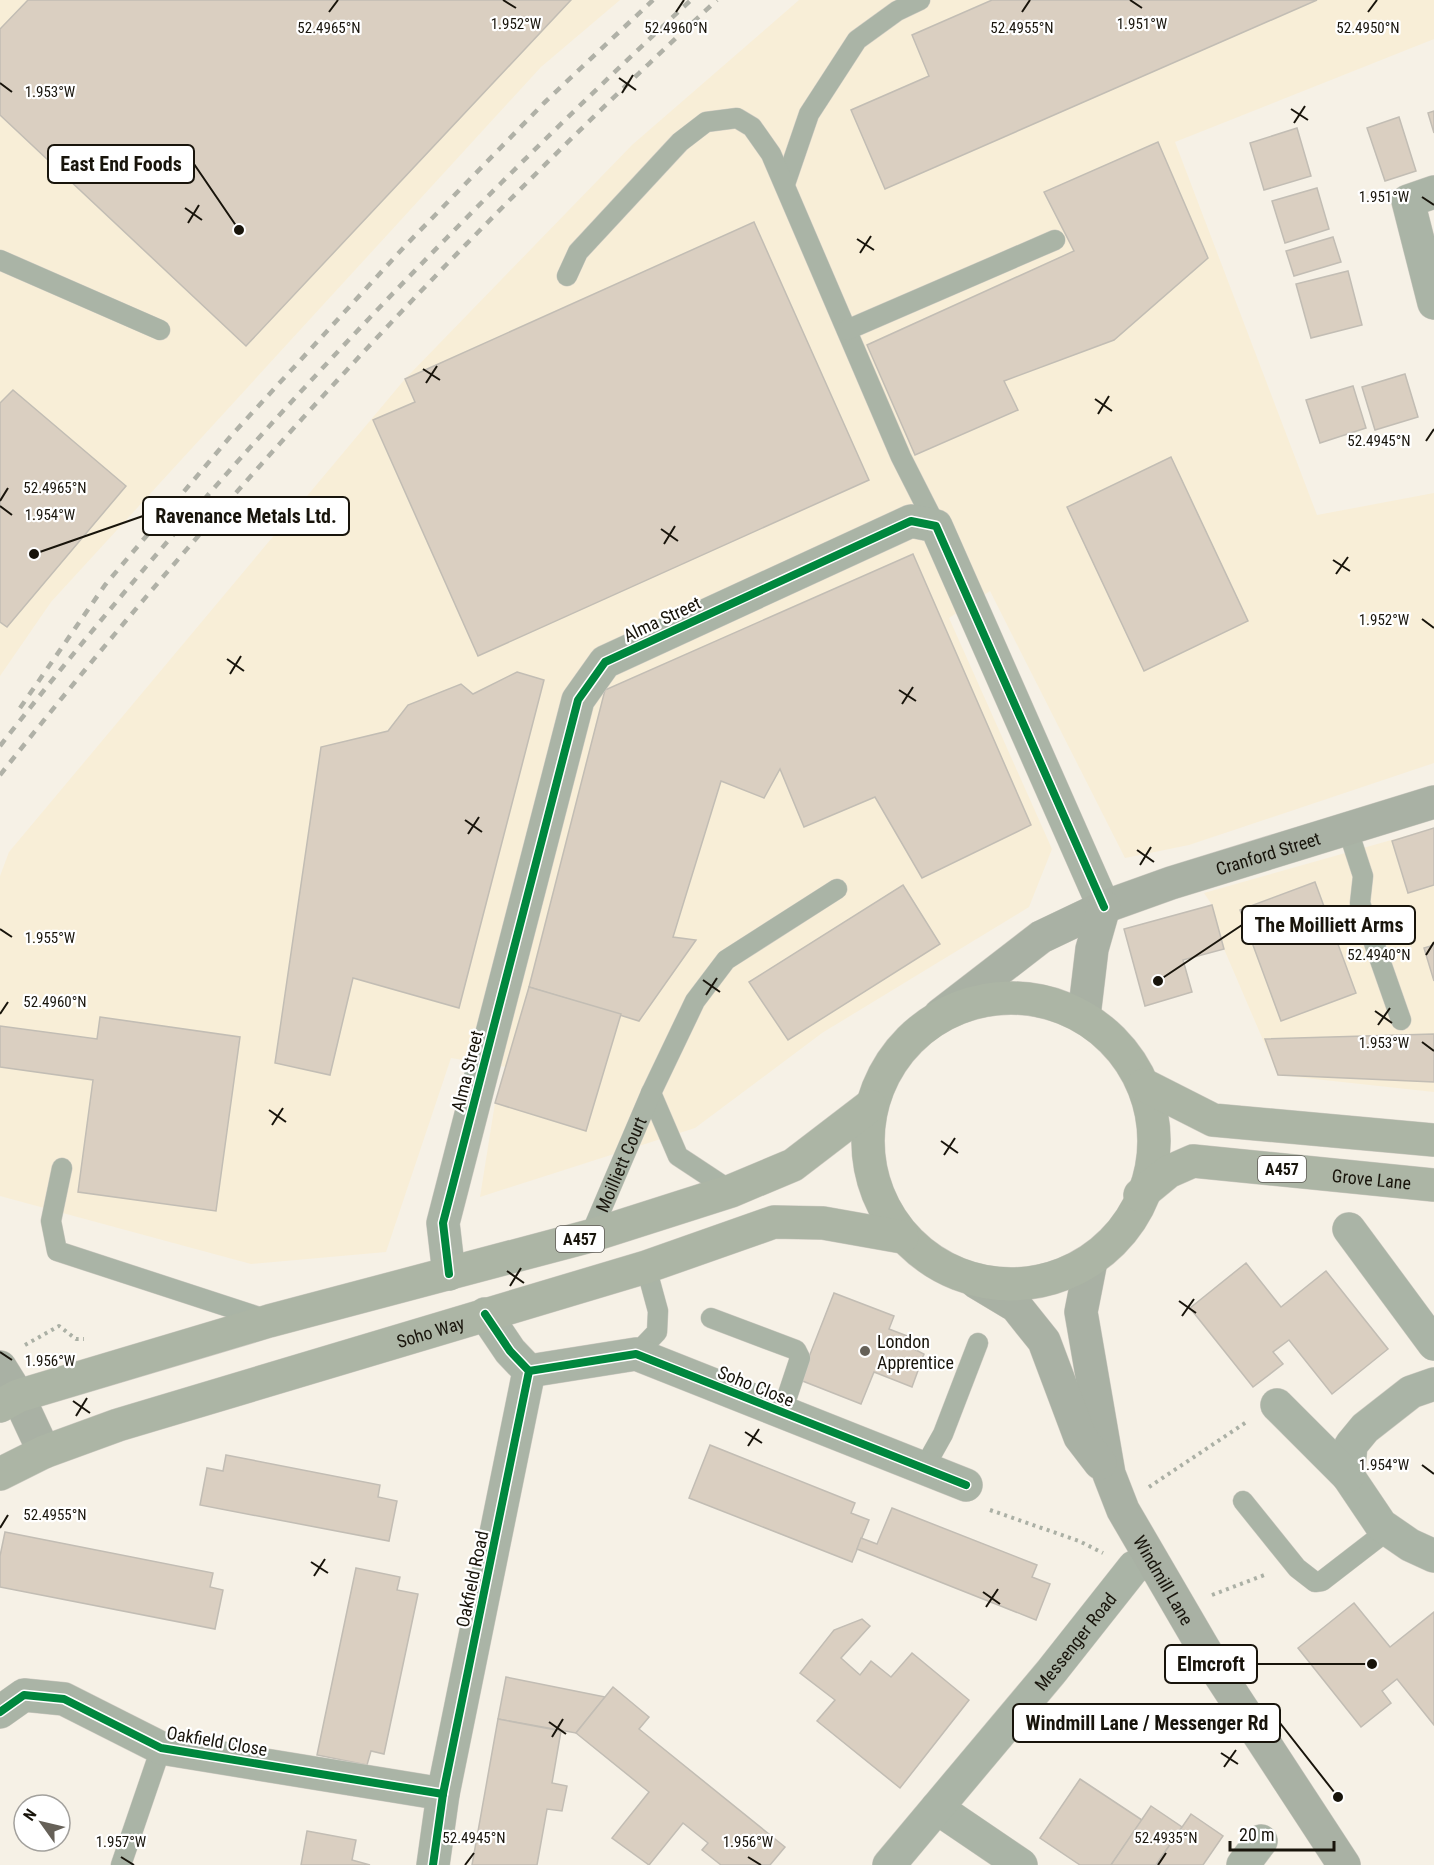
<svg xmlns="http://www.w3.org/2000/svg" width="1434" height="1865" font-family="'Roboto Condensed',sans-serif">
<rect width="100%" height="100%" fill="#f6f1e6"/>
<g fill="#f8eed7">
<path d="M0,0h620l-79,67 -490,535 -51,74z"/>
<path d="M799,0h635v39l-259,103 142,373 117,-22v270l-245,82 -64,13 -135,-267 -41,27 103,231 -23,58 -207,126 -127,95 -215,69 15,-94 11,-36 -55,-9 -65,194 -135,12 -251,-68v-320l9,-24 396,-473 227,-234z"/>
<path d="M1434,828v264l-156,-17 -54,-126 -12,-44 -8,-12z"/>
</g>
<g fill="#dacfc1" stroke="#c2bdb4" stroke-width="1.5">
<path d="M28,0h543l-325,346 -246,-231v-86z"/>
<path d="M992,0h325l-432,189 -34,-79 78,-34 -17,-41z"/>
<path d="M1434,111v22l-6,-20z"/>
<path d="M1399,117l17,54 -31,10 -18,-53z"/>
<path d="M1297,128l14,48 -47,14 -14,-47z"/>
<path d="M1158,142l50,116 -94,82 -110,41 14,29 -103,45 -48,-110 207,-94 -30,-59z"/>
<path d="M1317,188l12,41 -44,14 -13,-42z"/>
<path d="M754,222l115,258 -391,176 -105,-236 42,-18 -10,-23z"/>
<path d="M1333,237l8,25 -47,14 -8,-25z"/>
<path d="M1348,271l14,54 -51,13 -15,-54z"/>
<path d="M1405,374l13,43 -43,13 -13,-43z"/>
<path d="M1353,386l13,42 -46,15 -14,-43z"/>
<path d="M13,390l113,96 -119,141 -7,-5v-219z"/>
<path d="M1171,457l77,164 -104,50 -77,-164z"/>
<path d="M913,554l118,271 -109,53 -47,-81 -71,30 -24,-58 -16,29 -43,-17 -48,156 23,3 -57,81 -110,-34 76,-297z"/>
<path d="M517,672l27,8 -85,328 -106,-30 -23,97 -55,-12 46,-316 67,-16 20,-26 53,-21 12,10z"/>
<path d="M1434,828v57l-26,8 -16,-52z"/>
<path d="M1315,882l41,111 -75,28 -41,-111z"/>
<path d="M903,885l37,59 -152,96 -39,-58z"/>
<path d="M1212,905l12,44 -41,11 9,32 -47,14 -21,-77z"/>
<path d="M1434,945v36l-10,-33z"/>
<path d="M529,987l92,27 -35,117 -91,-28z"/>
<path d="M100,1017l140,20 -24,174 -138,-19 15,-112 -93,-13v-41l97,13z"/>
<path d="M1434,1034v48l-156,-7 -13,-36z"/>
<path d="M1246,1263l35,44 45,-36 62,78 -56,45 -43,-54 -16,12 10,12 -30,23 -63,-79z"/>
<path d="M834,1293l60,23 -5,13 26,10 -3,9 12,6 -12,33 -38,-15 -13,32 -61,-24z"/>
<path d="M710,1445l145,58 -4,10 18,7 -17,42 -163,-64z"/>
<path d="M226,1455l154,30 -2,12 19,4 -8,40 -189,-36 7,-37 16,3z"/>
<path d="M892,1508l145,57 -5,12 18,7 -14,36 -179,-71 4,-11 16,6z"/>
<path d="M5,1532l208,41 -3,14 13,3 -8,39 -215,-42v-31z"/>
<path d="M356,1568l44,9 -3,13 21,4 -34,160 -13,-3 -4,14 -50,-10z"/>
<path d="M1354,1603l36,44 44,-35v113l-37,-46 -15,12 9,12 -30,24 -63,-79z"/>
<path d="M862,1619l8,7 -29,32 19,17 11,-14 20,16 21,-24 57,47 -69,88 -83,-67 18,-21 -35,-27 34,-43z"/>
<path d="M506,1677l99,20 -29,36 -78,-14z"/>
<path d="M613,1687l36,30 -10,12 146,118 -15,18h-49l-19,-15 6,-7 -25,-20 -34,42 -37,-27 37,-46 -73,-59z"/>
<path d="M498,1719l63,12 -9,52 15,3 -5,25 -15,-2 -10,56h-65z"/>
<path d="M1080,1779l62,41 -31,45h-31l-40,-27z"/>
<path d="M1151,1806l31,21 -26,38h-45z"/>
<path d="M1191,1814l32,22 -20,29h-47z"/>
<path d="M307,1831l49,9 -4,20 18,5h-69z"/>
</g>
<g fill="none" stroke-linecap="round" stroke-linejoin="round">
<defs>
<g id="lane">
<path d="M785,184l24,-70 48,-74 40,-29 23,-11"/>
<path d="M0,260l160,70"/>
<path d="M567,276l11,-24 102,-110 26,-20 31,-4 15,9 19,27 130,303 35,69"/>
<path d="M847,330l208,-90"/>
<path d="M1347,827l16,49 -3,27 41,117"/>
<path d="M651,1093l27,63 53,35"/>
<path d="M62,1168l-11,53 6,30 208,68"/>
<path id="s1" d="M590,1236l61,-143 44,-92 31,-41 111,-71"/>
<path d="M711,1318l85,32 4,8 -18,54"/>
<path d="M636,1354l21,-22 1,-21 -12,-44"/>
<path d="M924,1468l19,-34 35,-91"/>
<path d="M1243,1501l54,67 18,14 7,-1 66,-51"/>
<path d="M121,1865l40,-117"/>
</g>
<g id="street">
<path d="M1434,192l-26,9 26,102"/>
<path d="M1349,1229l85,115"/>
<path d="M449,1274l-6,-51 135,-523 27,-38 306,-141 25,5 168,381"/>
<path d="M529,1371l107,-17 330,131"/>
<path d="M1434,1384l-23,8 -46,36 -14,17 -3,31 33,49 29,20 24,11"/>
<path d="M1277,1405l71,71"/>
<path d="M0,1712l24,-17 40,4 97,49 282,46"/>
<path d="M937,1808l84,57"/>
<path d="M433,1865l10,-71 86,-423 -19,-20 -25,-37"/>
<path id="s2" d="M889,1865l162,-193 83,-105 16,-6"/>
<path d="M1243,1865l18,-24"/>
</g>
<g id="secondary">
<path id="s3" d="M940,1015l101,-78 63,-30 67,-24 263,-81"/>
<path d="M1084,1016l8,-67 12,-42"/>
<path id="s4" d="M1091,1261l-10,51 28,162 14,36 91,156 130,199"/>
<path d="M976,1282l40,24 28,35 36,96 20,26"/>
<path d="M0,1367l18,29 26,56"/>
</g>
<g id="primary">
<circle cx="1011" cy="1141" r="143"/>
<path d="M1144,1085l69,35 221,20"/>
<path id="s5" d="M1140,1195l28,-23 25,-11 241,24"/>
<path d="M0,1406l18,-10 251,-75 321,-85 141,-45 62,-26 77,-59"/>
<path id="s6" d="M0,1474l44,-22 74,-27 528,-158 128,-45 49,1 79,14"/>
</g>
</defs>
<use href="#lane" stroke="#d1cdc5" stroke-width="21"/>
<use href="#street" stroke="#d1cdc5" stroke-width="34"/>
<use href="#secondary" stroke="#d1cdc5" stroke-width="34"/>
<use href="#primary" stroke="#d1cdc5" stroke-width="34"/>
<g stroke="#abb0a5" stroke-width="4" stroke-dasharray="3 4.5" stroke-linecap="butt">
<path d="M25,1345l34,-19 17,13h8"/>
<path d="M1149,1487l99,-66"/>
<path d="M990,1510l89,31 24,12"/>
<path d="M1212,1595l55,-21"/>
</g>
<use href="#lane" stroke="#aab4a6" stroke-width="20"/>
<use href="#street" stroke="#aab4a6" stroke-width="33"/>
<use href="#secondary" stroke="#a9b1a4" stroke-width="33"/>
<use href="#primary" stroke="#acb5a5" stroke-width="33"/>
<g stroke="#b0b1a7" stroke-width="4.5" stroke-dasharray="8 8" stroke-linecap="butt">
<path d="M20,708l85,-123 125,-148 175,-191 139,-143 109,-103"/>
<path d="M0,746c208,-267 443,-515 691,-746"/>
<path d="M0,775c219,-276 458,-536 717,-775"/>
</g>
<defs>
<g id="cycleway">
<path d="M449,1274l-6,-51 135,-523 27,-38 306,-141 25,5 168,381"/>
<path d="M529,1371l107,-17 330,131"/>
<path d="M0,1712l24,-17 40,4 97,49 282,46"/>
<path d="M433,1865l10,-71 86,-423 -19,-20 -25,-37"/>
</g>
</defs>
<use href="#cycleway" stroke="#fff" stroke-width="11"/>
<use href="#cycleway" stroke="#00873e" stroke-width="8"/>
</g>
<path fill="none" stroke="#18140b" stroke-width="2" d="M503,0l13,8M1130,0l12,8M329,12l9,-12M676,12l8,-12M1022,12l8,-12M1368,12l9,-12M619,78l17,12M0,83l12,9M622,93l11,-18M1291,109l17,11M1294,123l11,-17M1422,197l12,8M185,208l17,12M188,223l11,-18M857,239l17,11M860,253l11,-17M423,369l17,11M426,383l11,-17M1095,399l17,12M1098,414l11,-18M1426,441l8,-12M0,501l8,-13M0,506l12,9M661,529l17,12M664,544l11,-18M1333,560l17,11M1336,574l12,-17M1422,619l12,9M227,659l17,12M230,674l11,-18M899,690l17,11M902,704l11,-17M465,820l17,12M468,834l11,-17M1137,850l17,12M1140,865l11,-18M0,929l12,8M1426,955l8,-13M703,980l17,12M706,995l11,-17M1375,1011l17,12M0,1014l8,-12M1378,1025l12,-17M1422,1042l12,9M269,1110l17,12M272,1125l11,-17M941,1141l17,12M944,1155l11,-17M507,1271l17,12M510,1286l11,-18M1179,1301l17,12M1182,1316l12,-17M0,1352l12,8M73,1401l17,12M76,1416l11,-18M745,1432l17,11M748,1446l11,-17M1422,1465l12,9M0,1528l8,-13M311,1562l17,11M314,1576l11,-17M983,1592l17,12M986,1607l12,-18M549,1722l17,12M552,1737l11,-18M1221,1753l17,11M1224,1767l12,-17M121,1857l13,8M748,1857l13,8M465,1865l9,-12M1158,1865l8,-12"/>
<circle fill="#666158" stroke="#fff" stroke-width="2" cx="865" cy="1351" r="6"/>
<g text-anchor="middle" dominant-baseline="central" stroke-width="4.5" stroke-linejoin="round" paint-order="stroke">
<g fill="#fff" stroke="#5d5a54" stroke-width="1.5">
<rect x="1258" y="1156" width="48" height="26" rx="4.5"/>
<rect x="556" y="1226" width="48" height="26" rx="4.5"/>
</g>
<g font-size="16" font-weight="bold" fill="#18140b">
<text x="1282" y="1169">A457</text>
<text x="580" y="1239">A457</text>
</g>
<g font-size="18" fill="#18140b" stroke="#fff">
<text transform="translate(662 619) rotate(-25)">Alma Street</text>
<text stroke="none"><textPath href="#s3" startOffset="370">Cranford Street</textPath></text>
<text transform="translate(467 1071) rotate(-76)">Alma Street</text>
<text stroke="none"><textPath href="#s1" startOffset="78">Moilliett Court</textPath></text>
<text stroke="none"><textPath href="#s5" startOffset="243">Grove Lane</textPath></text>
<text stroke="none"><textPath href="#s6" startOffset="454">Soho Way</textPath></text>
<text transform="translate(756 1386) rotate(22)">Soho Close</text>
<text transform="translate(472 1579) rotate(-78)">Oakfield Road</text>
<text stroke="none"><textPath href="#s4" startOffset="336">Windmill Lane</textPath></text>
<text stroke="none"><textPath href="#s2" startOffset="291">Messenger Road</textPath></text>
<text transform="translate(217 1741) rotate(10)">Oakfield Close</text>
</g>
<g font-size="18" fill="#18140b" stroke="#fff" text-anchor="start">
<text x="877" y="1341">London<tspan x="877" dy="21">Apprentice</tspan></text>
</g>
</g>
<g font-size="15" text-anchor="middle" fill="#18140b" stroke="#fff" stroke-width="4.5" stroke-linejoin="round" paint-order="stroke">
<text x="516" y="29">1.952°W</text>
<text x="1142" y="29">1.951°W</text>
<text x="329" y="33">52.4965°N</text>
<text x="676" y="33">52.4960°N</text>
<text x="1022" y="33">52.4955°N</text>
<text x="1368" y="33">52.4950°N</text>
<text x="50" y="97">1.953°W</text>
<text x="1384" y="202">1.951°W</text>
<text x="1379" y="446">52.4945°N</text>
<text x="55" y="493">52.4965°N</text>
<text x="50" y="520">1.954°W</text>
<text x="1384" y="625">1.952°W</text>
<text x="50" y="943">1.955°W</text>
<text x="1379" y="960">52.4940°N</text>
<text x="55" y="1007">52.4960°N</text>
<text x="1384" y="1048">1.953°W</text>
<text x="50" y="1366">1.956°W</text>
<text x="1384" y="1470">1.954°W</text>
<text x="55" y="1520">52.4955°N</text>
<text x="474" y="1843">52.4945°N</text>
<text x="1166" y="1843">52.4935°N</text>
<text x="121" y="1847">1.957°W</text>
<text x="748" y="1847">1.956°W</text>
</g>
<path fill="none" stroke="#18140b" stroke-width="2" d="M239 230L194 164M34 554L143 516M1158 981L1242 925M1372 1664L1257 1664M1338 1797L1280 1723"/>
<g fill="#18140b" stroke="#fff" stroke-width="2">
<circle cx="239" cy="230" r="6"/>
<circle cx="34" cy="554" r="6"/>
<circle cx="1158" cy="981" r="6"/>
<circle cx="1372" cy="1664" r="6"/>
<circle cx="1338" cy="1797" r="6"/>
</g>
<g fill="#fff" stroke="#18140b" stroke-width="2">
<rect x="48" y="145" width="146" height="38" rx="6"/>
<rect x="143" y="497" width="206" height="38" rx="6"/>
<rect x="1242" y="906" width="173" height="38" rx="6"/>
<rect x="1165" y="1645" width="92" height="38" rx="6"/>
<rect x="1013" y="1704" width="267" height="38" rx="6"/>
</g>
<g font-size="20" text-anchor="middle" font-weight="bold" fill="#18140b">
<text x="121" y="171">East End Foods</text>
<text x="246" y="523">Ravenance Metals Ltd.</text>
<text x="1329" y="932">The Moilliett Arms</text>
<text x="1211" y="1671">Elmcroft</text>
<text x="1147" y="1730">Windmill Lane / Messenger Rd</text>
</g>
<g transform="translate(42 1823) rotate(304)"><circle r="28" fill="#ffffff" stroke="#a3a19d" stroke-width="1.5"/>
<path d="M0-4.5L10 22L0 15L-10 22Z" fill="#666158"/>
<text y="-9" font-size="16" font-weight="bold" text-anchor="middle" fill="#18140b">N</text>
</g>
<path d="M1230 1841v9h104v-9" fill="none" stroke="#18140b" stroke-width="3"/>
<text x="1239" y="1841" font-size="18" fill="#18140b" stroke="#ffffff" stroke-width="4.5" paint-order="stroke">20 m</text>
</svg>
